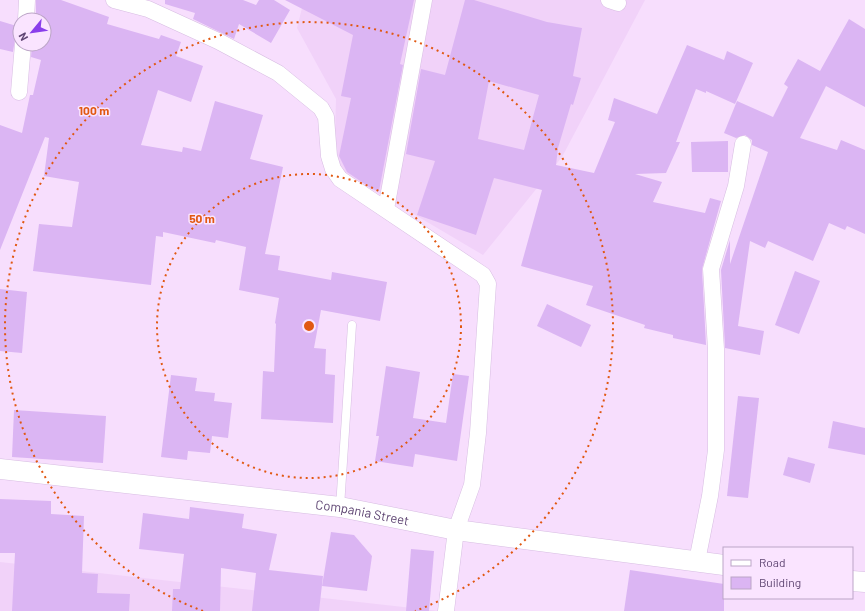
<svg xmlns="http://www.w3.org/2000/svg" width="865" height="611" font-family="Barlow,sans-serif">
<rect width="100%" height="100%" fill="#f7defd"/>
<g fill="#f1d2f9">
<path d="M304,0h341l-83,157 -79,98 -149,-88 2,-68 -39,-71z"/>
<path d="M0,562l439,49h-439z"/>
</g>
<g fill="#dbb5f3" fill-rule="evenodd">
<path d="M36,0h25l48,17 -2,7 52,15 2,-4 20,7 -5,14 27,10 -12,36 -33,-12 -17,55 41,7 1,-5 18,4 14,-50 48,14 -13,44 33,8 -18,87 15,2 -2,14 53,10 1,-8 55,10 -7,39 -59,-11 -7,38 12,1 -1,25 10,1 -2,48 -72,-4 2,-48 11,1 2,-48 -1,-1 4,-25 -40,-8 7,-43 -30,-7 -1,3 -52,-11v5l-7,-1 -5,49 -118,-14 6,-47 33,3 7,-45 -35,-6 5,-38 -4,-1 -45,113v-125l22,8 8,-38h3l8,-35 -10,-3 1,-13h12v-24h-8z"/>
<path d="M165,0h78l13,5 3,-5h15l16,10 -19,33 -32,-19 -5,15 -41,-20 2,-6 -30,-9z"/>
<path d="M285,0h129l-14,64 3,1 -24,126 -7,-2 -25,-17 -8,-16 12,-58 -10,-2 12,-61z"/>
<path d="M465,0h9l73,22 35,6 -9,48 8,2 -8,27 -2,-1 -13,44 -2,17 38,8 21,-51 -7,-2 6,-22 43,16 30,-69 37,15 3,-9 26,12 -18,41 -29,-13v2l-10,-4 -20,53h4l-14,31 -31,1 27,8 -9,20 52,11 5,-15 11,3 -19,68 4,76 -33,-7v-3l-29,-7 1,-3 -59,-20 7,-19 -72,-20 21,-76 -48,-12 -18,57 -59,-20 18,-54 -29,-7 15,-85 24,6zM489,81l50,14 -15,55 -46,-11z"/>
<path d="M849,19l16,10v78l-39,-21 -26,52 37,12 4,-10 24,10v84l-18,-8 -2,4 -16,-7 -16,38 -45,-20 -3,7 -15,-7 -12,85 26,5 -4,24 -35,-7 -4,-78 9,-30v24l38,-112 -16,-7v-5l-7,-5 -9,3 -12,-5 13,-32 36,16 15,-30 -4,-3 14,-25 22,12z"/>
<path d="M0,21l20,6v8l-5,4 -2,13 -13,-3z"/>
<path d="M728,141v31h-36l-1,-30z"/>
<path d="M795,271l25,10 -21,53 -24,-9z"/>
<path d="M0,289l27,3 -5,61 -22,-2z"/>
<path d="M547,304l44,21 -10,22 -44,-21z"/>
<path d="M386,366l34,6 -7,46 33,5 7,-49 16,2 -12,85 -42,-7 -2,13 -38,-6 4,-25h-3z"/>
<path d="M171,375l26,3 -2,13 20,2 -1,8 18,2 -4,35 -16,-2 -2,17 -22,-2 -1,9 -26,-3z"/>
<path d="M738,396l21,2 -11,100 -21,-2z"/>
<path d="M14,410l92,6 -3,47 -91,-6z"/>
<path d="M833,421l32,7v27l-37,-7z"/>
<path d="M788,457l27,7 -5,19 -27,-8z"/>
<path d="M0,499l51,2v13l33,2 -2,57 16,1 -1,19 33,1 -1,17h-117l3,-58h-15z"/>
<path d="M190,507l54,7 -2,14 35,6 -8,36 54,6 -4,35h-67l4,-38 -35,-5 -1,43h-48l1,-22h7l4,-35 -45,-5 4,-36 46,6z"/>
<path d="M331,532l23,3 18,21 -5,35 -45,-5z"/>
<path d="M411,549l23,2 -5,60h-23z"/>
<path d="M630,570l94,14v27h-100z"/>
</g>
<g fill="none" stroke-linecap="round" stroke-linejoin="round">
<defs>
<path id="service" d="M340,507l12,-182"/>
<g id="minor">
<path d="M114,0l34,9 70,32 60,32 43,35 5,9 3,39 4,13 7,10 143,96 5,9 -10,149 -6,52 -16,45 -10,81"/>
<path d="M609,0l9,3"/>
<path d="M26,20l1,-20"/>
<path d="M19,92l4,-48"/>
<path d="M386,209l38,-209"/>
<path d="M697,561l13,-65 6,-46v-101l-5,-80 25,-83 7,-42"/>
</g>
<g id="tertiary">
<path id="s1" d="M0,469l340,38 116,23 268,35"/>
<path d="M852,581l13,1"/>
</g>
</defs>
<use href="#service" stroke="#d7bde2" stroke-width="9"/>
<use href="#minor" stroke="#d7bde2" stroke-width="17"/>
<use href="#tertiary" stroke="#d7bde2" stroke-width="21"/>
<use href="#service" stroke="#fff" stroke-width="8"/>
<use href="#minor" stroke="#fff" stroke-width="16"/>
<use href="#tertiary" stroke="#fff" stroke-width="20"/>
</g>
<g fill="none" stroke="#e15811" stroke-width="2" stroke-dasharray="2 4">
<circle cx="309" cy="326" r="152"/>
<path d="M203 611A304 304 0 1 1 415 611"/>
</g>
<g text-anchor="middle" dominant-baseline="central" stroke-width="3" stroke-linejoin="round" paint-order="stroke">
<g font-size="13" fill="#5f4673" stroke="#fae4ff">
<text stroke="none"><textPath href="#s1" startOffset="365">Compania Street</textPath></text>
</g>
</g>
<circle cx="309" cy="326" r="6" fill="#e15811" stroke="#fae4ff" stroke-width="2"/>
<g font-size="12" text-anchor="middle" font-weight="bold" fill="#e15811" stroke="#fae4ff" stroke-width="3" stroke-linejoin="round" paint-order="stroke">
<text x="94" y="115">100 m</text>
<text x="202" y="223">50 m</text>
</g>
<rect x="723" y="547" width="130" height="52" fill="#fae4ff" stroke="#bca5c7"/>
<rect x="731" y="560" width="20" height="6" fill="#ffffff" stroke="#bca5c7"/>
<text x="759" y="567" font-size="12" fill="#5f4673">Road</text>
<rect x="731" y="577" width="20" height="12" fill="#dbb5f3" stroke="#bca5c7"/>
<text x="759" y="587" font-size="12" fill="#5f4673">Building</text>
<g transform="translate(32 32) rotate(241)"><circle r="19" fill="#fae4ff" stroke="#bca5c7"/>
<path d="M0-3L7 15L0 10L-7 15Z" fill="#8a3eeb"/>
<text y="-6" font-size="11" font-weight="bold" text-anchor="middle" fill="#5f4673">N</text>
</g>
</svg>
